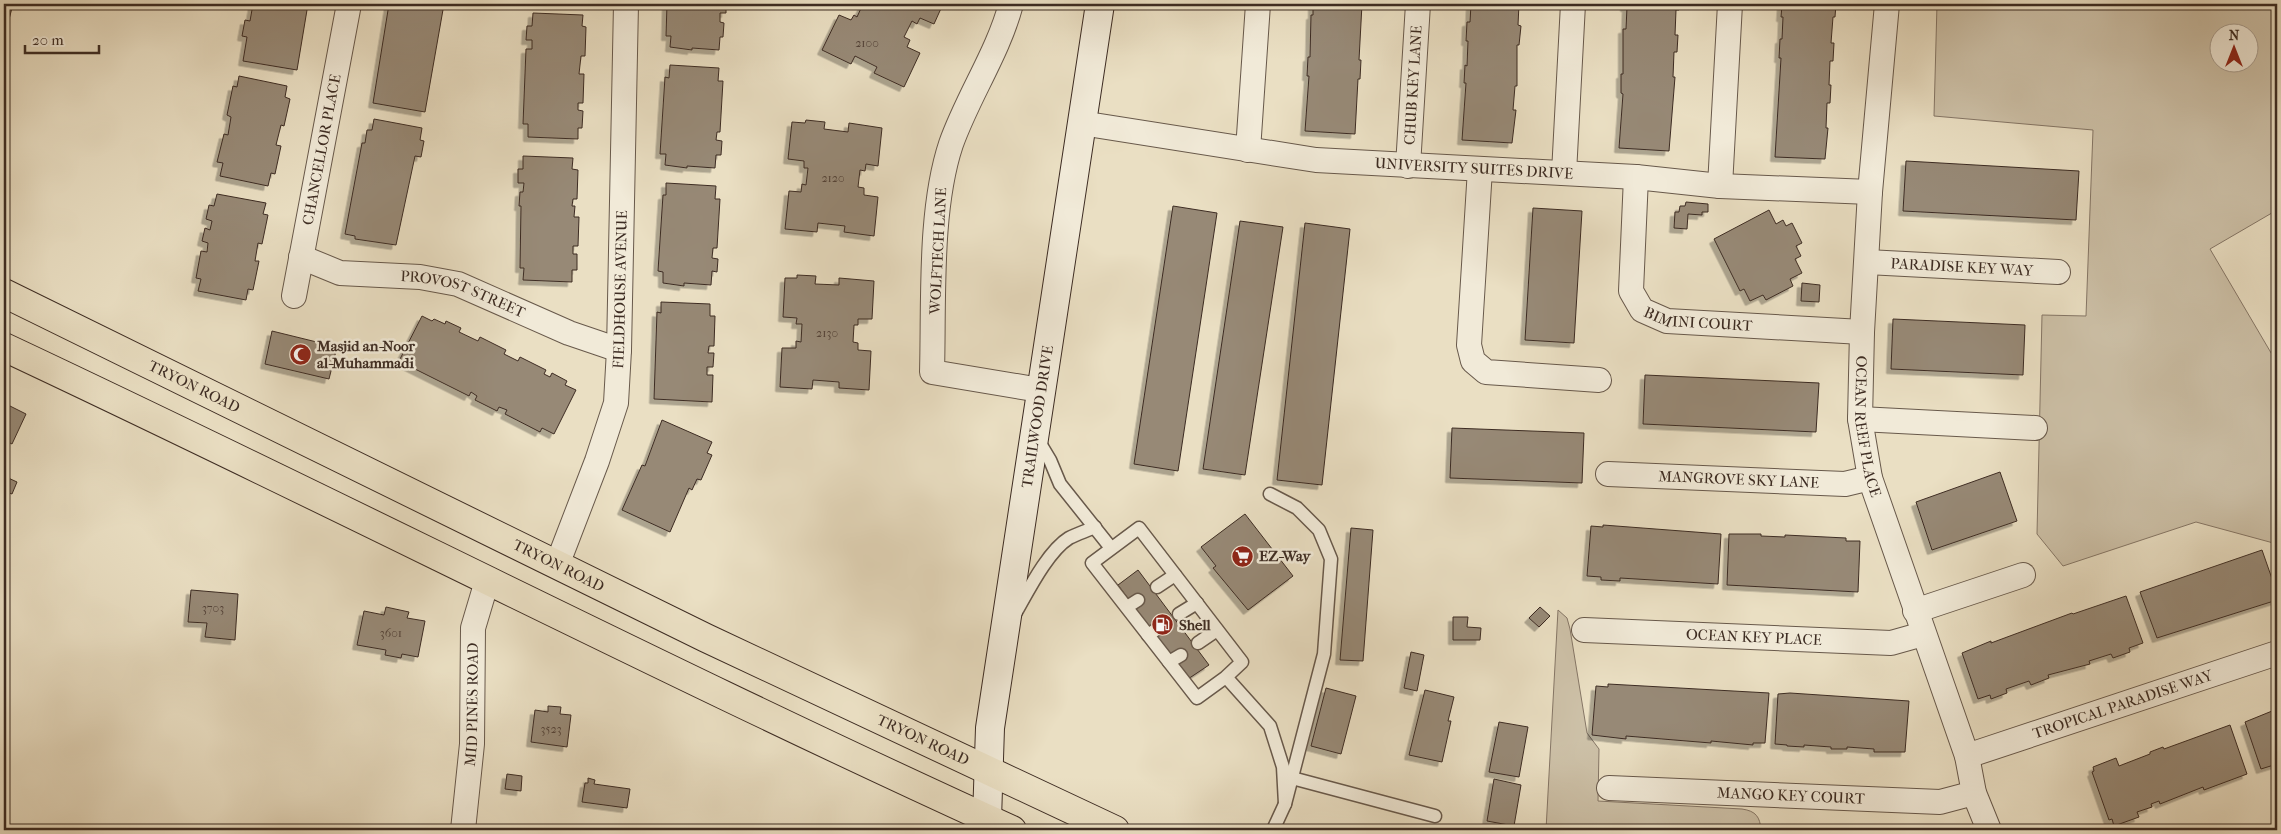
<svg xmlns="http://www.w3.org/2000/svg" width="2281" height="834" font-family="'IM FELL French Canon',serif">
<defs>
<filter id="shadow"><feDropShadow dx="-4.5" dy="4.5" stdDeviation="0" flood-color="#0004"/></filter>
</defs>
<rect width="100%" height="100%" fill="#eadfc3"/>
<filter id="stains"><feTurbulence type="fractalNoise" baseFrequency=".004" numOctaves="4"/><feColorMatrix values="0 0 0 0 .2 0 0 0 0 .09 0 0 0 0 .02 0 0 0 .5 -.17"/></filter>
<radialGradient id="worn" r=".72"><stop offset=".6" stop-color="#630" stop-opacity="0"/><stop offset="1" stop-color="#630" stop-opacity=".3"/></radialGradient>
<g fill="#cdc1a8" stroke="#857666" fill-rule="evenodd">
<path d="M1937,4h340v206l-67,39 67,114v181l-81,-22 -133,44 -26,-32 5,-219 44,1 7,-186 -159,-14zM2218,32h30v30h-30z"/>
<path d="M1558,610l9,8 3,11 17,104 12,16 -1,52 144,8c14,2 18,8 19,21h-215z"/>
</g>
<g fill="#978976" stroke="#3d2c23" filter="url(#shadow)">
<path d="M4,4h9l-9,35z"/>
<path d="M253,4h55l-11,66 -54,-9 4,-24 -5,-1 3,-16 5,1z"/>
<path d="M389,4h55l-19,108 -52,-9z"/>
<path d="M667,4h59v9h-6v9l4,1 -1,14h-3l-1,13 -27,-2v2l-22,-3 1,-11h-5z"/>
<path d="M863,4h80l-9,20 -14,-6 -3,6 -5,-3 -8,16 6,3 -3,7 13,6 -16,34 -30,-14 3,-6 -22,-11 -4,8 -29,-14 17,-35 12,5 3,-5 3,2z"/>
<path d="M1313,4h49l-3,56h2l-1,19h-2l-3,55 -50,-3 4,-55h-2l1,-19h2l1,-42h2z"/>
<path d="M1471,4h48l-1,21 3,1 -2,19h-2v41h-2l-2,24h3l-4,33 -50,-3 4,-57h-2l1,-18 2,1 1,-25h-2l1,-19h3z"/>
<path d="M1625,4h54v6h-3l-1,25h3l-1,17h-3l-1,25h2l-6,74 -50,-3 4,-54 -2,-1v-19h2v-45h3l1,-22h-2z"/>
<path d="M1782,4h54l-1,13h-2l-2,26h3l-1,18h-3l-1,24h2l-1,18h-3l-1,25h2l-3,31 -50,-2 6,-99h-2l1,-19h2l1,-22h-2z"/>
<path d="M533,13l50,2 -1,11 4,1 -1,29h-4l-2,18h5l-1,29h-5v7l5,1 -1,17h-4v11l-50,-2v-13h-5l3,-75h6v-9h-6l1,-14h5z"/>
<path d="M670,65l49,3 -1,13h5l-3,51h-3l-1,8 6,1 -1,14h-5l-1,13 -28,-2v2l-22,-3 1,-11h-6l5,-77 4,1z"/>
<path d="M239,76l48,10 -2,11 5,2 -6,27 -3,-1 -5,20 5,1 -6,28 -4,-1 -3,13 -48,-10 3,-13 -6,-1 7,-28 4,1 3,-18 -4,-2 6,-29 4,1z"/>
<path d="M374,119l48,9 -2,12 4,1 -3,16 -6,-1 -19,89 -41,-6v-3l-10,-2 17,-91h3l2,-13h5z"/>
<path d="M806,120l19,2 -1,7 24,3 1,-9 33,5 -4,38 -12,-2 -1,7 -5,-1 -2,17 6,1v7l14,2 -4,39 -30,-4 1,-6 -27,-3 -1,9 -32,-3 4,-38 12,1 1,-8 4,1 2,-17h-4v-7l-16,-2 4,-37 13,1z"/>
<path d="M523,156l50,2 -1,11 6,1 -1,29h-4l-1,7h3l-1,11h5l-1,29h-5v8h4v16h-5v12l-49,-2 1,-12h-4l1,-62h-2l1,-14h3l1,-9h-6v-14h5z"/>
<path d="M1906,161l173,10 -3,49 -173,-9z"/>
<path d="M666,183l50,3 -1,13h5l-3,49h-4l-1,10 6,1 -1,13 -5,-1 -1,14 -27,-2v3l-21,-3v-11l-5,-1 5,-76h3z"/>
<path d="M217,194l49,9 -3,11 5,1 -6,29 -4,-1 -3,18h4l-6,29 -5,-1 -2,11 -48,-9 3,-12 -5,-1 5,-27 6,1 1,-9 -6,-2 3,-13 5,2 2,-9 -6,-2 3,-14 5,1z"/>
<path d="M1686,202l22,2v8h-6v3l-14,-1 -1,15 -13,-1 1,-16h4l1,-6h5z"/>
<path d="M1173,206l44,7 -39,258 -44,-7z"/>
<path d="M1533,208l49,3 -8,132 -49,-3z"/>
<path d="M1769,210l7,14 7,-4 3,6 6,-3 10,20 -6,3 5,10 -6,3 7,14 -12,6 3,7 -27,14 -3,-5 -13,6 -6,-12 -4,2 -26,-52z"/>
<path d="M1240,221l43,6 -38,248 -42,-6z"/>
<path d="M1305,223l45,6 -28,256 -45,-5z"/>
<path d="M797,275l19,1 -1,8 24,1v-7l35,3 -2,38h-14v6h-4l-1,17 5,1v7l13,1 -2,39 -30,-2v-6l-26,-2 -1,9 -32,-2 2,-39h14v-7l5,1 1,-18h-6l1,-6 -14,-1 2,-39h12z"/>
<path d="M1802,283l18,2 -1,17 -18,-1z"/>
<path d="M661,302l49,2v12h5l-1,30h-5l-1,7h6l-1,14h-6v8h6l-1,27 -58,-3 3,-87 4,1z"/>
<path d="M422,316l10,5 2,-2 11,5 1,-3 15,7 -2,4 19,9 2,-4 26,13 -2,4 14,7 2,-4 26,13 -2,4 6,3 2,-4 15,8 -2,4 11,5 -22,44 -12,-6 -2,4 -35,-18 2,-4 -8,-3 -2,4 -22,-11 2,-4 -6,-4 -2,4 -70,-35z"/>
<path d="M1893,319l132,6 -2,50 -132,-6z"/>
<path d="M272,331l65,16 -8,32 -64,-15z"/>
<path d="M1645,375l174,8 -3,49 -173,-8z"/>
<path d="M4,399v4l22,11 -14,30 -8,-4z"/>
<path d="M662,420l50,22 -5,11 5,2 -11,25 -4,-1 -5,11 -3,-2 -19,44 -48,-22 20,-45 3,1z"/>
<path d="M1452,428l132,5 -2,50 -132,-5z"/>
<path d="M2000,472l17,49 -85,29 -16,-48z"/>
<path d="M4,476l13,6 -5,12 -8,-3z"/>
<path d="M1245,514l48,62 -45,34 -35,-42 3,-2 -15,-19z"/>
<path d="M1603,525l118,9 -3,50 -98,-6v3l-19,-1v-3l-14,-1 4,-50 12,1z"/>
<path d="M1351,528l22,2 -10,131 -23,-1z"/>
<path d="M1729,534h32v2l24,1v-2l61,3v3h14l-2,51 -131,-7z"/>
<path d="M2262,550l15,43v7l-120,38 -17,-46z"/>
<path d="M1138,570l71,95 -21,14 -70,-94z"/>
<path d="M191,590l47,4 -3,46 -30,-3 2,-14 -19,-1z"/>
<path d="M2126,596l17,47 -14,5 1,4 -17,6 -2,-4 -22,7 1,3 -42,11 1,3 -18,7 -2,-4 -23,8 1,4 -16,6 -1,-4 -12,4 -16,-46 29,-12v2l81,-30 1,1z"/>
<path d="M386,607l23,5 -2,6 18,3 -7,36 -16,-3 -1,4 -16,-3 1,-5 -29,-5 7,-34 20,4z"/>
<path d="M1540,607l10,9 -11,11 -10,-9z"/>
<path d="M1453,617h15l-1,10 14,1 -1,12h-27z"/>
<path d="M1411,652l13,3 -7,36 -13,-3z"/>
<path d="M1608,684l161,9 -4,50h-12v2l-42,-4v2l-85,-7v3l-34,-4 4,-49 12,1z"/>
<path d="M1326,688l30,8 -15,58 -30,-8z"/>
<path d="M1425,690l29,7 -6,24h3l-9,41 -33,-7z"/>
<path d="M1790,693l119,8 -4,51h-31v-3l-27,-2v2h-16v-2l-27,-2v2l-17,-1v-1l-12,-1 3,-50z"/>
<path d="M548,706l13,1 -1,7 11,1 -4,32 -36,-5 4,-32 13,2z"/>
<path d="M2277,709v55l-16,5 -16,-47z"/>
<path d="M1499,722l29,5 -9,50 -30,-5z"/>
<path d="M2230,725l17,49 -43,16 -1,-3 -43,17 -1,-3 -8,3 1,3 -15,5 2,5 -25,9 -2,-7 -3,1 -17,-48 2,-1 -1,-4 23,-9 3,8 31,-12v-2l13,-5 1,2z"/>
<path d="M507,774l15,2 -1,15 -16,-2z"/>
<path d="M588,778l7,2 -1,4 36,5 -3,19 -45,-6 3,-19h3z"/>
<path d="M1494,779l27,6 -7,41 -27,-5z"/>
</g>
<g fill="none" stroke-linecap="round" stroke-linejoin="round">
<defs>
<g id="lane">
<path d="M1038,440l12,20 10,24 51,64"/>
<path d="M1270,494l27,14 22,22 12,29 -7,95 -39,150 -12,26"/>
<path d="M1157,587l18,-12"/>
<path d="M1127,607l11,-7"/>
<path d="M1016,612c12,-21 32,-61 53,-74 8,-4 17,-7 26,-11"/>
<path d="M1179,614l18,-11"/>
<path d="M1148,635l12,-8"/>
<path d="M1198,643l19,-13"/>
<path d="M1169,662l12,-7"/>
<path d="M1226,677l-29,21 -105,-135 47,-35 103,134 -16,15 44,49 13,41 2,37"/>
<path d="M1292,778l143,38"/>
</g>
<g id="street">
<path d="M1011,4c-13,49 -43,92 -60,140 -22,66 -17,158 -19,228l108,18"/>
<path id="s1" d="M1887,4l-17,188 -8,140 -2,87 10,59 97,278 7,37 15,37"/>
<path id="s2" d="M1081,123l235,37 320,17 84,9 150,6"/>
<path d="M1248,150l10,-146"/>
<path id="s3" d="M1408,166l10,-162"/>
<path d="M1480,169l-11,176 4,16 13,11 113,8"/>
<path d="M1564,173l9,-169"/>
<path id="s4" d="M1636,177l-5,114 11,19 25,11 195,11"/>
<path d="M1720,186l10,-182"/>
<path id="s5" d="M301,257l39,16 80,4 38,7 111,49 50,17"/>
<path id="s6" d="M1867,262l191,10"/>
<path id="s7" d="M294,296l55,-292"/>
<path d="M1860,419l175,9"/>
<path id="s8" d="M1608,474l237,10 25,-6"/>
<path id="s9" d="M557,565l40,-104 19,-58 3,-53 7,-346"/>
<path d="M1915,611l108,-36"/>
<path id="s10" d="M1584,630l307,13 32,-9"/>
<path id="s11" d="M1967,756l310,-103"/>
<path id="s12" d="M1609,788l331,14 34,-9"/>
<path id="s13" d="M463,830l9,-86 1,-116 14,-47"/>
</g>
<g id="secondary">
<path id="s14" d="M987,819l3,-91 110,-724"/>
</g>
<g id="primary">
<path id="s15" d="M4,293l702,345 409,192"/>
<path d="M4,347c337,158 669,329 1008,483"/>
</g>
</defs>
<use href="#lane" stroke="#68594b" stroke-width="15"/>
<use href="#street" stroke="#68594b" stroke-width="26"/>
<use href="#secondary" stroke="#3d2c23" stroke-width="30"/>
<use href="#primary" stroke="#3d2c23" stroke-width="30"/>
<use href="#lane" stroke="#f1ead8" stroke-width="12"/>
<use href="#street" stroke="#f1ead8" stroke-width="24"/>
<use href="#secondary" stroke="#f1ead8" stroke-width="28"/>
<use href="#primary" stroke="#eadfc3" stroke-width="28"/>
</g>
<defs>
<symbol id="mosque-disc" viewBox="-11 -11 22 22"><circle r="9.5" fill="#8f2418" stroke="#f1ead8"/><path d="M3.5-4.9A6 6 0 1 0 3.5 4.9A5 5 0 1 1 3.5-4.9Z" fill="#fff"/></symbol>
<symbol id="supermarket-disc" viewBox="-11 -11 22 22"><circle r="9.5" fill="#8f2418" stroke="#f1ead8"/><path d="M-6-5.5h2.5l.6 2H6L4.5 2H-2.5L-4.4-4H-6ZM-1.5 3.2a1.3 1.3 0 1 0 .1 0ZM3 3.2a1.3 1.3 0 1 0 .1 0Z" fill="#fff"/></symbol>
<symbol id="fuel-disc" viewBox="-11 -11 22 22"><circle r="9.5" fill="#8f2418" stroke="#f1ead8"/><path d="M-5.5-6h7V0h2V4h1.3V-2.5L3-4.5l.8-.8L6-3V5H2.5V1h-1V6h-7ZM-4.2-4.7v3.2H.2V-4.7Z" fill="#fff"/></symbol>
</defs>
<g fill-rule="evenodd">
<use href="#mosque-disc" x="288" y="342" width="25" height="25"/>
<use href="#supermarket-disc" x="1230" y="544" width="25" height="25"/>
<use href="#fuel-disc" x="1150" y="612" width="25" height="25"/>
</g>
<g text-anchor="middle" dominant-baseline="central" stroke-width="5" stroke-linejoin="round" paint-order="stroke">
<g font-size="12" fill="#544338">
<text x="867" y="43">2100</text>
<text x="833" y="178">2120</text>
<text x="827" y="333">2130</text>
<text x="213" y="608">3703</text>
<text x="391" y="633">3601</text>
<text x="551" y="729">3523</text>
</g>
<g font-size="15" fill="#3d2c23" stroke="#f1ead8">
<text stroke="none"><textPath href="#s3" startOffset="81">CHUB KEY LANE</textPath></text>
<text stroke="none"><textPath href="#s7" startOffset="149">CHANCELLOR PLACE</textPath></text>
<text stroke="none"><textPath href="#s2" startOffset="396">UNIVERSITY SUITES DRIVE</textPath></text>
<text transform="translate(938 251) rotate(-87)">WOLFTECH LANE</text>
<text stroke="none"><textPath href="#s6" startOffset="95">PARADISE KEY WAY</textPath></text>
<text stroke="none"><textPath href="#s9" startOffset="286">FIELDHOUSE AVENUE</textPath></text>
<text stroke="none"><textPath href="#s5" startOffset="168">PROVOST STREET</textPath></text>
<text stroke="none"><textPath href="#s4" startOffset="194">BIMINI COURT</textPath></text>
<text stroke="none"><textPath href="#s15" startOffset="212">TRYON ROAD</textPath></text>
<text stroke="none"><textPath href="#s14" startOffset="406">TRAILWOOD DRIVE</textPath></text>
<text stroke="none"><textPath href="#s1" startOffset="424">OCEAN REEF PLACE</textPath></text>
<text stroke="none"><textPath href="#s8" startOffset="131">MANGROVE SKY LANE</textPath></text>
<text stroke="none"><textPath href="#s15" startOffset="618">TRYON ROAD</textPath></text>
<text stroke="none"><textPath href="#s10" startOffset="170">OCEAN KEY PLACE</textPath></text>
<text stroke="none"><textPath href="#s13" startOffset="126">MID PINES ROAD</textPath></text>
<text stroke="none"><textPath href="#s11" startOffset="164">TROPICAL PARADISE WAY</textPath></text>
<text stroke="none"><textPath href="#s15" startOffset="1022">TRYON ROAD</textPath></text>
<text stroke="none"><textPath href="#s12" startOffset="182">MANGO KEY COURT</textPath></text>
</g>
<g font-size="15" font-weight="bold" fill="#3d2c23" stroke="#f1ead8" text-anchor="start">
<text x="317" y="346">Masjid an-Noor<tspan x="317" dy="17">al-Muhammadi</tspan></text>
<text x="1259" y="556">EZ-Way</text>
<text x="1179" y="625">Shell</text>
</g>
</g>
<rect width="2281" height="834" fill="none" stroke="#eadfc3" stroke-width="20"/>
<rect x="5" y="5" width="2271" height="824" fill="none" stroke="#3d2c23" stroke-width="2.5"/>
<rect x="10" y="10" width="2261" height="814" fill="none" stroke="#3d2c23"/>
<g transform="translate(2234 48)"><circle r="24" fill="#f1ead8" stroke="#a99e90"/>
<path d="M0-4L9 19L0 12L-9 19Z" fill="#8f2418"/>
<text y="-8" font-size="14" font-weight="bold" text-anchor="middle" fill="#3d2c23">N</text>
</g>
<path d="M25 45v8h74v-8" fill="none" stroke="#3d2c23" stroke-width="2.5"/>
<text x="32" y="45" font-size="15" fill="#3d2c23" stroke="#f1ead8" stroke-width="4" paint-order="stroke">20 m</text>
<rect width="100%" height="100%" filter="url(#stains)"/>
<rect width="100%" height="100%" fill="url(#worn)"/>
</svg>
